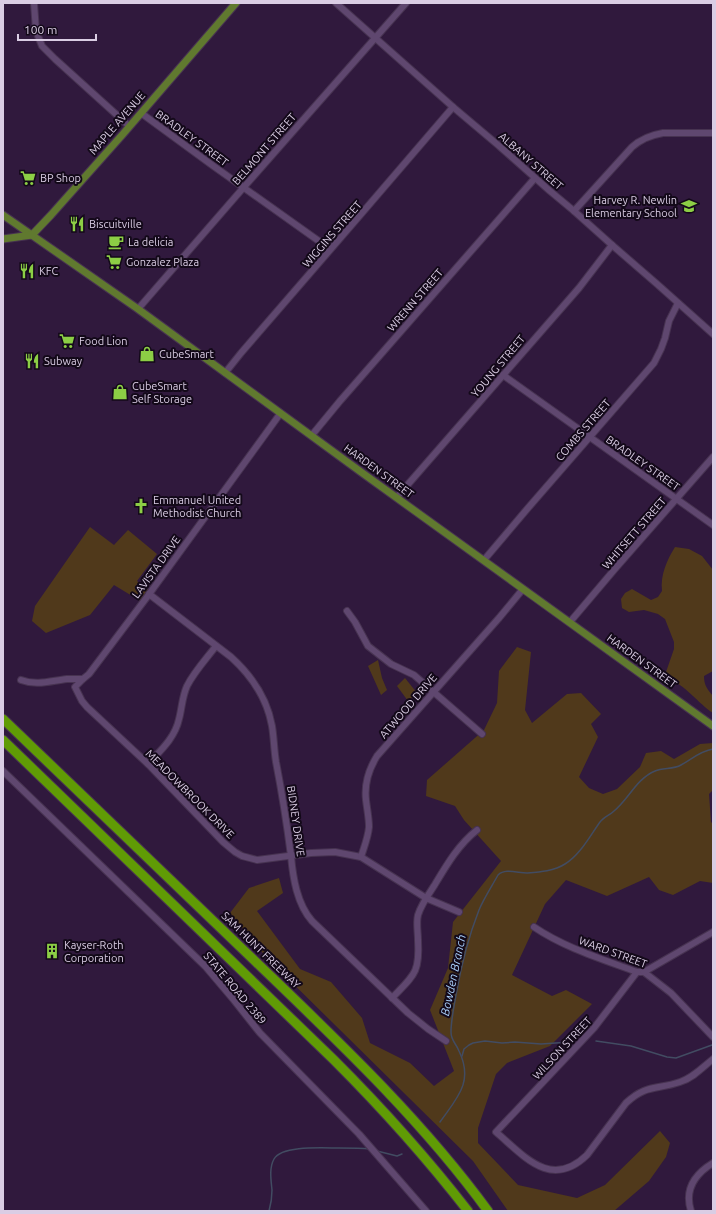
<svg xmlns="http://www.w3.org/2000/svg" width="716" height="1214" font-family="Ubuntu,sans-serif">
<rect width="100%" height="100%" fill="#30193d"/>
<g fill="#50391b">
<path d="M90,527l24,18 14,-15 29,24 -20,27 13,10 -8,11 -28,-17 -24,30 -44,18 -14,-12 3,-15z"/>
<path d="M675,547l14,2 13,7 11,14v101l-9,5c0,9 3,13 9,20v17c-14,-9 -29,-29 -44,-34l-3,-7 8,-23v-7l-9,-23 -7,-5 -14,-4 -15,2 -7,-4 -1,-9 4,-6 7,-4 19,11 7,-3 4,-6c-2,-16 5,-31 13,-44z"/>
<path d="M517,647l14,5 -6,58 7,13 35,-29 14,-1 20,21 -10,10 7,13 -19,40 10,11 14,6 14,-5 23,-22 6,-14 15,-2 13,8 26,-15 13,-1v47l-4,4 2,28 2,2v59l-13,-2 -27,14 -14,-5 -10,-13 -42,19 -41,-16 -21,24 -33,71 40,21 14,-6 26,14 -42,42 -43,17 -11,11 -18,54v15l40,42 59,13 28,-13 55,-54 10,12 -4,14 -17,24 -35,30h-106l-35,-50 -207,-204 -36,-44 19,-25 30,-10 4,15 -26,18 43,58 31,13 31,36 8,25 40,20 24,23 20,-15 -24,-61 18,-42 5,-46 48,-61 -37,-41 -9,-14 -29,-10 1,-16 57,-50 13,-27 2,-32z"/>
<path d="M378,660l4,18 5,12 -6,5 -13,-29z"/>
<path d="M405,678l12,15 -9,8 -11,-15z"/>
</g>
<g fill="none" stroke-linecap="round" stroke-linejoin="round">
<g stroke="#424c62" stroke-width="1.5">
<path d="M596,1041l35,5 36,11 9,1 36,-13"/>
<path d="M462,1056l2,-7 5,-4 4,-2 12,-2 17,2 13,-1 26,2 29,-2"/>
<path d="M440,1122c17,-24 34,-40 19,-71 -3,-8 -8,-10 -8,-19 0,-12 3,-25 5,-37 5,-29 12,-57 23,-85 5,-12 13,-24 19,-35 7,-7 20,-2 29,-2 13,-1 27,-2 38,-9 15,-9 25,-28 35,-42 4,-5 10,-7 14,-11 15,-12 22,-32 41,-40 8,-4 18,-1 26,-6 11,-6 19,-14 32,-16"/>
<path d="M377,1151l20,5 5,-2"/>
<path d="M269,1211c2,-7 3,-15 3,-21 -1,-10 -3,-22 2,-31 8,-14 50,-11 65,-11 10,0 21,0 31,1"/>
</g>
<defs>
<g id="minor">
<path d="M34,3l2,28 6,15 13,13 74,67"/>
<path d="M336,3l117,104 45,38 52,46 24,20 38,34 45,39 56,50"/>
<path d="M141,113l71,52 118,84"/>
<path d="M574,211l58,-64c9,-8 19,-12 31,-14h50"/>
<path d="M138,309l106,-122 162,-184"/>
<path d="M225,373l16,-20 121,-140 91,-106"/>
<path d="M503,375l210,150"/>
<path d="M312,435l28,-34 195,-223"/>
<path d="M397,497l182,-209 33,-43"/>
<path d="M484,560l44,-52 126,-145 7,-14 4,-11 4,-17 9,-18"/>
<path d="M149,594l82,63c21,19 36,41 41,69 2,12 2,24 4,36 6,31 11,63 15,94 2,22 6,48 21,65l96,92 20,16 18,12"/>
<path d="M347,611l8,11 13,24 23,18 23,11 68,59"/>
<path d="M570,622l44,-52 99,-113"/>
<path d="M83,679l-8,8 7,14 5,6 61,57 75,78 12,10 7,4 15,4 8,-1 46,-6 24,-1 26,5 65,41 33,14"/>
<path d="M21,680c16,6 29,1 46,-1 5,0 11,0 16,0l6,-5 58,-77 133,-183"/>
<path d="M148,764c12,-13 27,-26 31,-45 3,-11 3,-22 8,-33 7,-14 19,-27 29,-40"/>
<path d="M3,771l202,195 28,33 27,34 99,101 67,77"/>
<path d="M361,857c3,-10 7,-19 8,-30 0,-9 -2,-18 -3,-27 -2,-17 3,-31 11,-44l122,-138 24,-29"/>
<path d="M534,927c31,21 68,32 103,45h7l27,21 42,44"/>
<path d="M637,972l-43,56 -98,104c28,24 55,58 91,23l39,-52c20,-19 31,-13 54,-21 13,-4 23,-15 33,-23"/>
<path d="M644,972l69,-40"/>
<path d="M392,998c22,-23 28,-25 26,-58 0,-8 -2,-17 0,-25 3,-10 10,-20 16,-29 12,-20 24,-41 43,-56"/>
<path d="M691,1211c-7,-22 4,-37 22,-48"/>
</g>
<g id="major">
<path d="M3,215l135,94 223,163 352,254"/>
<path d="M3,239l29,-4 19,-20 72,-81 113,-131"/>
</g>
<g id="highway">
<path d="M3,719c84,81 169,162 253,243 82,79 165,157 232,249"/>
<path d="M3,740l331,320c48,48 92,97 134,151"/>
</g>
</defs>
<use href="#minor" stroke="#473351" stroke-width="8"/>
<use href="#major" stroke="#473351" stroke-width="9"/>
<use href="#highway" stroke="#473351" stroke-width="11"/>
<use href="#minor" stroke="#5f476f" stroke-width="6"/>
<use href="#major" stroke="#60792f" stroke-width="7"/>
<use href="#highway" stroke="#609b05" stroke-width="9"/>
</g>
<defs>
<symbol id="supermarket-bare" viewBox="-9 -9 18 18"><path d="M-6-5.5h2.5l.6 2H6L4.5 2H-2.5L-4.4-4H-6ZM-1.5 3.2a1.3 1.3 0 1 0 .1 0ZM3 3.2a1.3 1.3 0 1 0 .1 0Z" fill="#8cce45" stroke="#130919" stroke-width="2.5" paint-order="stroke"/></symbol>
<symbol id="school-bare" viewBox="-9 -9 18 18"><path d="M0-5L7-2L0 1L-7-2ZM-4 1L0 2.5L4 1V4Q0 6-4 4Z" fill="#8cce45" stroke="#130919" stroke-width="2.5" paint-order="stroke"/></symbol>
<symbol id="restaurant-bare" viewBox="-9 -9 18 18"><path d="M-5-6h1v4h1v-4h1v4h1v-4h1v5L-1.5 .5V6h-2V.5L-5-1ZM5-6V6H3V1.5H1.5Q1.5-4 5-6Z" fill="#8cce45" stroke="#130919" stroke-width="2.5" paint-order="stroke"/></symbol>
<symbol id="cafe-bare" viewBox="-9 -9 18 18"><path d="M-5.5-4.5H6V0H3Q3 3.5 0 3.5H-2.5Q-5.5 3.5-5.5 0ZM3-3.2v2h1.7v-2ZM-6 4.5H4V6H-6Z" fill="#8cce45" stroke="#130919" stroke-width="2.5" paint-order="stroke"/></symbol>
<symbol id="shop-bare" viewBox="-9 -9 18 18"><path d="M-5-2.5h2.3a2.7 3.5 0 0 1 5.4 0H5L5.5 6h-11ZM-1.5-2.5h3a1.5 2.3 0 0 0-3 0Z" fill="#8cce45" stroke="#130919" stroke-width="2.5" paint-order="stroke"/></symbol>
<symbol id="church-bare" viewBox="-9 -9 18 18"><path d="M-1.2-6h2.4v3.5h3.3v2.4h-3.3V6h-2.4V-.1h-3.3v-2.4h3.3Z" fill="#8cce45" stroke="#130919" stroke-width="2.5" paint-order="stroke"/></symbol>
<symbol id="building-bare" viewBox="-9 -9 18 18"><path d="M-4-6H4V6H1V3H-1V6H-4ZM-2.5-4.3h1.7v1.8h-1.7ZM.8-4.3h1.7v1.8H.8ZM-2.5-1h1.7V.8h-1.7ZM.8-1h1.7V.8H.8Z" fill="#8cce45" stroke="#130919" stroke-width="2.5" paint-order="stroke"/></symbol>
</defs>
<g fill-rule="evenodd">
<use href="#supermarket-bare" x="17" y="167" width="22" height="22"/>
<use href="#school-bare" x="678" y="195" width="22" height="22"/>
<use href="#restaurant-bare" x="66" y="213" width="22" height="22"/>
<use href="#cafe-bare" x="105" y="231" width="22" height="22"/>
<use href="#supermarket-bare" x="103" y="251" width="22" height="22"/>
<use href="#restaurant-bare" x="16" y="260" width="22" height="22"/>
<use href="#supermarket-bare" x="56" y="330" width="22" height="22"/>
<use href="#shop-bare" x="136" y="343" width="22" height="22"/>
<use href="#restaurant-bare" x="21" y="350" width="22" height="22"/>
<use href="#shop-bare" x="109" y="381" width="22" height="22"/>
<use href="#church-bare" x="130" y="495" width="22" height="22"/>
<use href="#building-bare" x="41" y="940" width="22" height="22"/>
</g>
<g text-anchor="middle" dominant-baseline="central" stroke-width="4" stroke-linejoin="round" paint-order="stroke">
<g font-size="11" fill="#dacde4" stroke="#130919">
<text transform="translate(117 123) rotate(-49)">MAPLE AVENUE</text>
<text transform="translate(192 138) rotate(36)">BRADLEY STREET</text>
<text transform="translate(264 149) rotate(-49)">BELMONT STREET</text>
<text transform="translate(531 161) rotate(41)">ALBANY STREET</text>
<text transform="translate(332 234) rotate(-49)">WIGGINS STREET</text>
<text transform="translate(415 300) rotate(-49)">WRENN STREET</text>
<text transform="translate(498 366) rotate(-50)">YOUNG STREET</text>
<text transform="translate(583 430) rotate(-49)">COMBS STREET</text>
<text transform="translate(643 463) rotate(35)">BRADLEY STREET</text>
<text transform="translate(379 471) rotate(36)">HARDEN STREET</text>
<text transform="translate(634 533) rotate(-49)">WHITSETT STREET</text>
<text transform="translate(156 567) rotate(-54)">LAVISTA DRIVE</text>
<text transform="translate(642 661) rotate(36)">HARDEN STREET</text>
<text transform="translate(408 706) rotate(-49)">ATWOOD DRIVE</text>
<text transform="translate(190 794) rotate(45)">MEADOWBROOK DRIVE</text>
<text transform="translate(296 821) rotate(82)">BIDNEY DRIVE</text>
<text transform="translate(261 950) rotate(44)">SAM HUNT FREEWAY</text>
<text transform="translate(613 952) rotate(20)">WARD STREET</text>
<text transform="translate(235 988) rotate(50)">STATE ROAD 2389</text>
<text transform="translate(562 1048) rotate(-47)">WILSON STREET</text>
</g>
<g font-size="11" fill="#dacde4" stroke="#130919" text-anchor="start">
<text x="40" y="178">BP Shop</text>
<text x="677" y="200" text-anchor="end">Harvey R. Newlin<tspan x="677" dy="13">Elementary School</tspan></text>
<text x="89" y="224">Biscuitville</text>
<text x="128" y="242">La delicia</text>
<text x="126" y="262">Gonzalez Plaza</text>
<text x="39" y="271">KFC</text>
<text x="79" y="341">Food Lion</text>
<text x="159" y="354">CubeSmart</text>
<text x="44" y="361">Subway</text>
<text x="132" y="386">CubeSmart<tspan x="132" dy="13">Self Storage</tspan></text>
<text x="153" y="500">Emmanuel United<tspan x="153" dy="13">Methodist Church</tspan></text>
<text x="64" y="945">Kayser-Roth<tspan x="64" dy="13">Corporation</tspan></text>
</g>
<g font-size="12" font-style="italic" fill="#a9cffa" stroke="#130919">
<text transform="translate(453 975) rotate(-78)">Bowden Branch</text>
</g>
</g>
<rect width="716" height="1214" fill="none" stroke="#dacde4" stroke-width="8"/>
<path d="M18 34v6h78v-6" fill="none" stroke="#dacde4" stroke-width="2"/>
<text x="24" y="34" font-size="12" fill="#dacde4" stroke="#130919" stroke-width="3" paint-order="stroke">100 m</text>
</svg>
